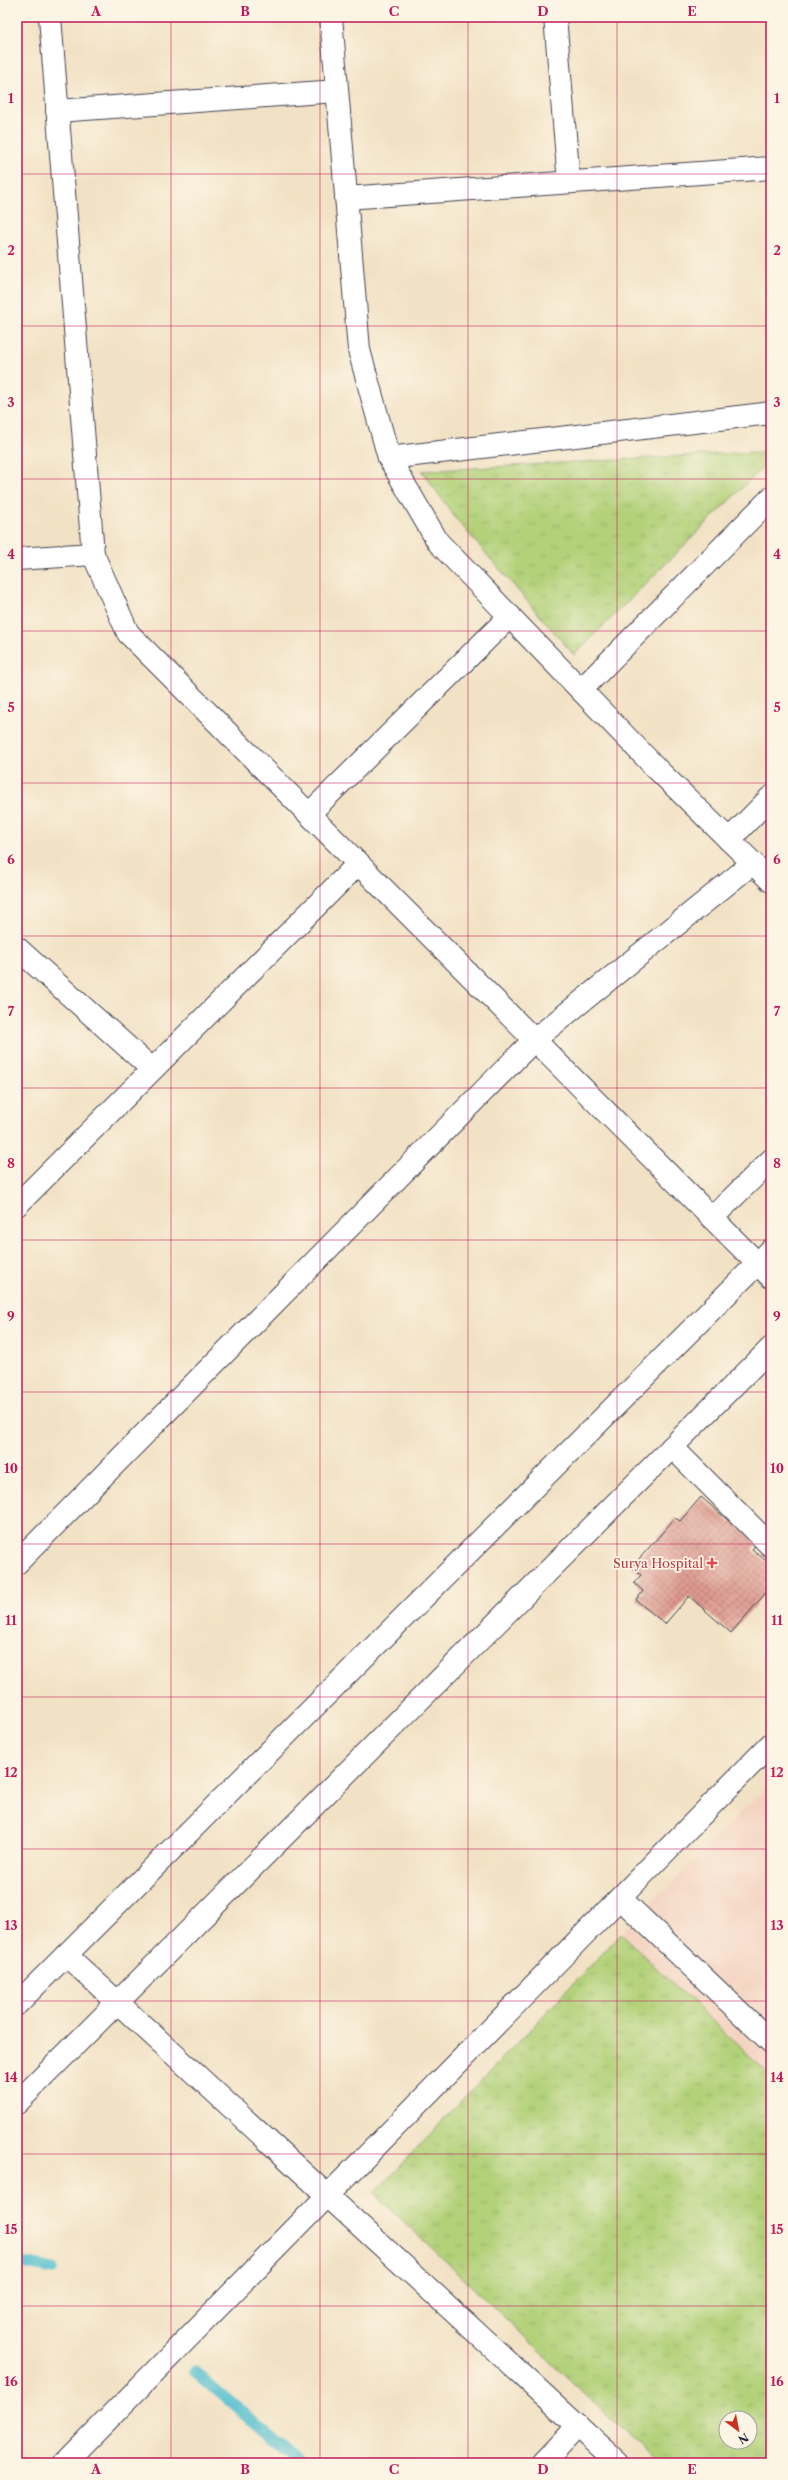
<svg xmlns="http://www.w3.org/2000/svg" width="788" height="2480" font-family="'Libre Caslon Text',serif">
<defs>
<pattern id="park-tufts" width="24" height="20" patternUnits="userSpaceOnUse"><rect width="24" height="20" fill="#b2d179"/><path d="M3 7l-1-3M5 7V3M7 7l1-3M15 17l-1-3M17 17v-4M19 17l1-3" fill="none" stroke="#99b36a"/></pattern>
<pattern id="building-cross-hatch" width="8" height="8" patternUnits="userSpaceOnUse"><rect width="8" height="8" fill="#df9a8f"/><path d="M0 0l8 8M0 8l8-8" fill="none" stroke="#b47d76"/></pattern>
</defs>
<rect width="100%" height="100%" fill="#fcf5e5"/>
<filter id="ink" filterUnits="userSpaceOnUse"><feTurbulence type="fractalNoise" baseFrequency=".025" numOctaves="2"/><feDisplacementMap in="SourceGraphic" scale="8" xChannelSelector="R" yChannelSelector="G"/><feConvolveMatrix kernelMatrix="1 2 1 2 8 2 1 2 1" color-interpolation-filters="sRGB"/></filter>
<filter id="wash" filterUnits="userSpaceOnUse"><feTurbulence type="fractalNoise" baseFrequency=".012" numOctaves="4" result="noise"/><feDisplacementMap in="SourceGraphic" scale="16" xChannelSelector="R" yChannelSelector="G"/><feGaussianBlur stdDeviation="0.9" result="paint"/><feColorMatrix in="noise" values="0 0 0 0 0 0 0 0 0 0 0 0 0 0 0 0 0 1.4 0 .05"/><feComposite in="paint" operator="in"/></filter>
<g filter="url(#wash)">
<rect width="100%" height="100%" fill="#f2e2c5"/>
<path fill="#f4d3c1" d="M771,1782v295l-150,-143z"/>
<g fill="url(#park-tufts)" stroke="#6a7a5a" fill-rule="evenodd">
<path d="M771,451v8l-197,196 -117,-135 -35,-49z"/>
<path d="M621,1934l150,143v386h-114l-283,-270zM726,2418h24v24h-24z"/>
</g>
<g fill="none" stroke-linecap="round" stroke-linejoin="round">
<g stroke="#52bece" stroke-width="11">
<path d="M17,2262l37,7"/>
<path d="M194,2371l108,92"/>
</g>
</g>
<g id="blocks">
<path fill="url(#building-cross-hatch)" d="M701,1497l30,26 4,-4 25,22 -8,8 19,16v22l-40,46 -42,-37 -24,28 -29,-24 7,-9 -9,-8 7,-8 -9,-8 43,-49 5,3z"/>
</g>
</g>
<g filter="url(#ink)">
<use href="#blocks" fill-opacity="0" stroke="#413f50" stroke-width="1"/>
<g fill="none" stroke-linecap="round" stroke-linejoin="round">
<defs>
<g id="minor">
<path d="M50,17l43,537 35,79 643,644"/>
<path d="M331,17l28,333 30,108 49,84 220,228 113,111"/>
<path d="M555,17l14,165"/>
<path d="M57,111l280,-20"/>
<path d="M346,198l425,-30"/>
<path d="M389,458l382,-45"/>
<path d="M17,559l76,-5"/>
<path d="M581,690l190,-192"/>
<path d="M309,814l201,-198"/>
<path d="M729,840l42,-43"/>
<path d="M17,948l135,121"/>
<path d="M17,1205l342,-342"/>
<path d="M712,1218l59,-58"/>
<path d="M672,1447l99,99"/>
<path d="M17,1563l517,-523 219,-177"/>
<path d="M620,1898l151,144"/>
<path d="M66,1955l552,508"/>
<path d="M17,2004l754,-754"/>
<path d="M17,2103l754,-755"/>
<path d="M65,2463l706,-719"/>
<path d="M543,2463l35,-37"/>
</g>
</defs>
<use href="#minor" stroke="#413f50" stroke-width="24"/>
<use href="#minor" stroke="#fff" stroke-width="22"/>
</g>
</g>
<path fill="none" stroke="#c2185b" stroke-width="1" stroke-opacity="0.55" d="M171,17v2446M320,17v2446M468,17v2446M617,17v2446M17,174h754M17,326h754M17,479h754M17,631h754M17,783h754M17,936h754M17,1088h754M17,1240h754M17,1392h754M17,1544h754M17,1697h754M17,1849h754M17,2001h754M17,2154h754M17,2306h754"/>
<path fill="#e0444e" stroke="#fcf5e5" stroke-width="1.5" d="M710 1557h4v4h4v4h-4v4h-4v-4h-4v-4h4z"/>
<g text-anchor="middle" dominant-baseline="central" stroke-width="3.5" stroke-linejoin="round" paint-order="stroke">
<g font-size="13" fill="#be3a42" stroke="#fcf5e5" text-anchor="end">
<text x="703" y="1563">Surya Hospital</text>
</g>
</g>
<rect width="788" height="2480" fill="none" stroke="#fcf5e5" stroke-width="44"/>
<g transform="translate(738 2430) rotate(148)"><circle r="19" fill="#fcf5e5" stroke="#a5a1a1"/>
<path d="M0-3L7 15L0 10L-7 15Z" fill="#c8321e"/>
<text y="-6" font-size="11" font-weight="bold" text-anchor="middle" fill="#22223b">N</text>
</g>
<rect x="22" y="22" width="744" height="2436" fill="none" stroke="#c2185b" stroke-width="1.5"/>
<g font-size="13" text-anchor="middle" font-weight="bold" fill="#c2185b">
<text x="96" y="16">A</text>
<text x="245" y="16">B</text>
<text x="394" y="16">C</text>
<text x="543" y="16">D</text>
<text x="692" y="16">E</text>
<text x="11" y="103">1</text>
<text x="777" y="103">1</text>
<text x="11" y="255">2</text>
<text x="777" y="255">2</text>
<text x="11" y="407">3</text>
<text x="777" y="407">3</text>
<text x="11" y="559">4</text>
<text x="777" y="559">4</text>
<text x="11" y="712">5</text>
<text x="777" y="712">5</text>
<text x="11" y="864">6</text>
<text x="777" y="864">6</text>
<text x="11" y="1016">7</text>
<text x="777" y="1016">7</text>
<text x="11" y="1168">8</text>
<text x="777" y="1168">8</text>
<text x="11" y="1321">9</text>
<text x="777" y="1321">9</text>
<text x="11" y="1473">10</text>
<text x="777" y="1473">10</text>
<text x="11" y="1625">11</text>
<text x="777" y="1625">11</text>
<text x="11" y="1777">12</text>
<text x="777" y="1777">12</text>
<text x="11" y="1930">13</text>
<text x="777" y="1930">13</text>
<text x="11" y="2082">14</text>
<text x="777" y="2082">14</text>
<text x="11" y="2234">15</text>
<text x="777" y="2234">15</text>
<text x="11" y="2386">16</text>
<text x="777" y="2386">16</text>
<text x="96" y="2474">A</text>
<text x="245" y="2474">B</text>
<text x="394" y="2474">C</text>
<text x="543" y="2474">D</text>
<text x="692" y="2474">E</text>
</g>
</svg>
